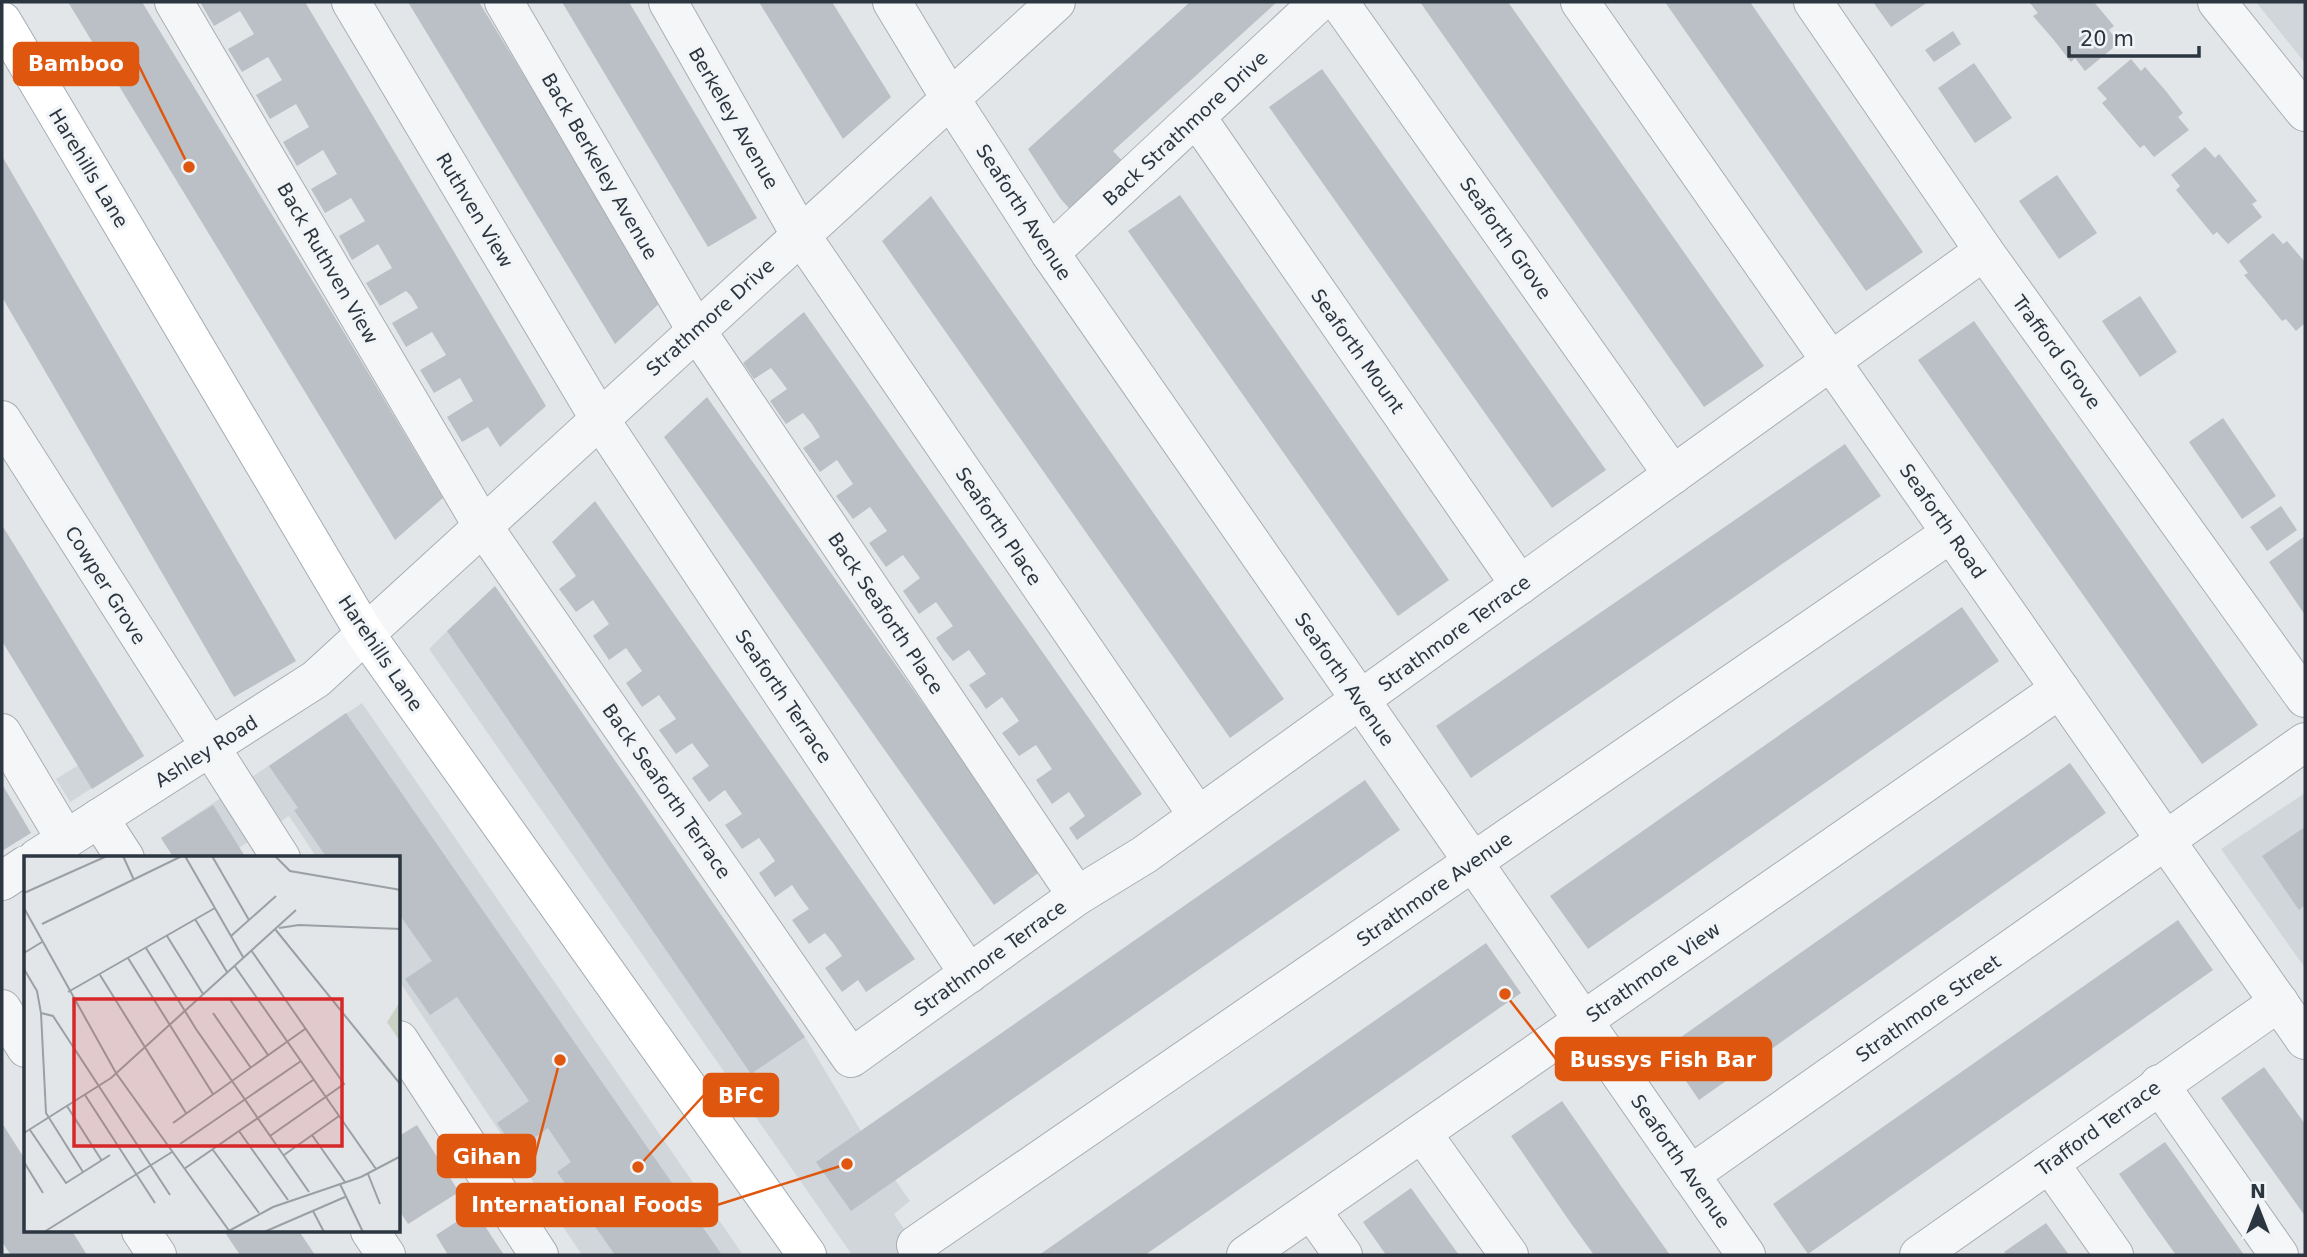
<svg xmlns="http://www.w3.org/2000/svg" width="2307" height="1257" font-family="'DejaVu Sans',sans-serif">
<rect width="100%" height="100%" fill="#e3e6e9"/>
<g fill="#d1d6db">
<path d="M2256,2h49v61z"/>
<path d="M447,631l358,406 56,94 49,70 -16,13 28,41h-70l-423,-606z"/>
<path d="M362,703l381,552h-161l-183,-274v-123h-82l-28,-42 -66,42h-49l-13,-20z"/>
<path d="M131,733l13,23 -74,46 -14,-23z"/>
<path d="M2305,793v175l-84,-119z"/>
</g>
<g fill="#bac0c6">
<path d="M68,2h74l203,332 98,164 -48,42z"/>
<path d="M200,2h105l241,404 -46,41 -12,-20 -26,15 -15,-25 26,-16 -13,-23 -26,15 -14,-23 26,-15 -14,-23 -26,15 -14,-24 26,-15 -7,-12 -5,-5 -26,15 -14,-23 26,-15 -14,-24 -26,16 -13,-24 26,-15 -14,-23 -26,15 -14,-24 26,-15 -14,-24 -26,16 -14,-24 26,-15 -13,-23 -26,15 -14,-24 26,-15 -14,-23 -26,15 -14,-23 26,-15 -14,-23 -26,15z"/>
<path d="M408,2h71l96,157 86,143 -46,42z"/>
<path d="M562,2h67l128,216 -49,29z"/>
<path d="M759,2h73l59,95 -48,42z"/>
<path d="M1190,2h87l-164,149 15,16 -53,48 -15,-17 -32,-49z"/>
<path d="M1420,2h88l256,364 -60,41z"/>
<path d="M1665,2h85l173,250 -57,39z"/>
<path d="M1873,2h55l-37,25z"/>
<path d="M2029,2h65l20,24 -5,4 10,13 -34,28 -10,-13 -4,4 -18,-23 -20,-23 5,-3z"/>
<path d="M1953,31l8,13 -27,18 -9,-12z"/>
<path d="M2131,59l10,12 4,-4 20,23 18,23 -5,4 11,13 -35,27 -10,-12 -4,3 -38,-45 5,-4 -10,-11z"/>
<path d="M1974,63l38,55 -37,25 -37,-55z"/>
<path d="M1322,69l284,401 -54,38 -283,-401z"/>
<path d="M2205,147l10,11 4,-4 38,47 -5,3 10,13 -34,27 -11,-12 -4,3 -18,-22 -19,-23 4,-4 -9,-11z"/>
<path d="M2,156l294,505 -62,36 -232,-400z"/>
<path d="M2057,175l40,58 -38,26 -40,-58z"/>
<path d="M1180,195l269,385 -51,36 -270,-385z"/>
<path d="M931,196l353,503 -54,39 -348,-497z"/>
<path d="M2273,233l10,11 4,-3 18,21v61l-9,8 -10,-12 -4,2 -18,-22 -20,-24 4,-2 -9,-12z"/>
<path d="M2140,296l37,56 -37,25 -38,-56z"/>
<path d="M804,312l338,482 -65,46 -8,-12 16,-12 -16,-24 -17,12 -16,-24 16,-11 -16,-24 -17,11 -8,-11 -9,-12 17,-12 -17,-24 -16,12 -8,-12 -9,-12 17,-11 -17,-24 -16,11 -9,-11 -8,-12 17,-12 -17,-24 -17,12 -16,-23 17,-13 -17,-23 -17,12 -17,-24 18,-12 -17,-24 -17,12 -17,-23 17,-12 -16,-24 -17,12 -17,-24 17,-11 -8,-13 -9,-11 -17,11 -16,-23 17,-12 -9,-12 -7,-9 -17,11 -11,-16z"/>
<path d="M1974,321l284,404 -56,39 -284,-404z"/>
<path d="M707,397l334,474 -47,34 -330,-468z"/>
<path d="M2223,418l53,78 -34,23 -53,-77z"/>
<path d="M1845,444l36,52 -410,282 -35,-52z"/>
<path d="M595,501l320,458 -49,33 -8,-12 -16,12 -17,-24 17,-12 -8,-12 -9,-11 -16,11 -17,-24 17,-11 -9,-12 -8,-12 -17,12 -16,-24 16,-12 -8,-12 -8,-11 -17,11 -17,-24 17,-11 -17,-24 -16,12 -17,-24 17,-12 -17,-23 -16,11 -17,-24 17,-11 -17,-24 -17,12 -16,-24 16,-12 -16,-23 -17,12 -16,-24 16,-12 -16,-24 -17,12 -17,-23 17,-13 -24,-34z"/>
<path d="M2281,506l16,24 -30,21 -17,-24z"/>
<path d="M2,525l142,231 -52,33 -90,-148z"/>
<path d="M2305,536v79l-36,-53z"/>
<path d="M495,586l310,451 -54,37 -304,-443z"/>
<path d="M1962,607l37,54 -411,288 -38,-53z"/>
<path d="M346,713l376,542h-107l-58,-83 14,-10 -23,-34 -32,23 -19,-28 32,-22 -72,-104 -27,18 -25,-36 27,-18 -33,-47v-56h-72l-33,-48 4,-2 -29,-42z"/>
<path d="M2070,763l36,50 -407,287 -35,-51z"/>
<path d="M1365,780l35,50 -549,381 -35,-49z"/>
<path d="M2,784l29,49 -29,18z"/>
<path d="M213,805l33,53h-72l-13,-20z"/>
<path d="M2305,827v78l-6,5 -37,-54z"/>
<path d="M2178,920l35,50 -405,284 -35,-50z"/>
<path d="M1486,943l35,50 -376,262h-106z"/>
<path d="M2264,1067l41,57v92l-84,-118z"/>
<path d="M1562,1101l59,85 49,69h-76l-24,-33 -59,-86z"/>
<path d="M2,1123l24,38v70h46l15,24h-76l-5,-7 -4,-7z"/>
<path d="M417,1125l42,67 -51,32 -9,-14v-74z"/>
<path d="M2165,1142l15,21 64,92h-68l-28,-39 -29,-42z"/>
<path d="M1411,1188l17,24 31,43h-73l-23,-33z"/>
<path d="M475,1210l17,27 12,18h-56l-12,-20z"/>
<path d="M2046,1223l23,32h-62l-3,-3z"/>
<path d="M224,1231h75l16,24h-75z"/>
</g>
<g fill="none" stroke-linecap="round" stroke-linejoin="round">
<defs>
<g id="minor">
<path d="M174,2l308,523 369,533 226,-162 67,-41 840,-604"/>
<path d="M351,2l248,416 370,556"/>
<path d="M504,2l192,328 381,566"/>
<path d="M668,2l132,232 398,582"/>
<path d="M892,2l58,96 100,155 696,1002"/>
<path d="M1339,2l334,473"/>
<path d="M1580,2l725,1038"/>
<path d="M1813,2l171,249 321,447"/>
<path d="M2217,2l88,110"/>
<path d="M1197,118l323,467"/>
<path d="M1050,253l269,-251"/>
<path d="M2,420l279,438"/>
<path d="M2,733l64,107"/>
<path d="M99,818l26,40"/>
<path d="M37,858l279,-179 740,-677"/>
<path d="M2,881l24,-16"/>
<path d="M2,1009l24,39"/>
<path d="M399,1040l140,215"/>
<path d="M2159,1084l120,171"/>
<path d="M1422,1133l87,122"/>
<path d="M2050,1164l64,91"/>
<path d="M1690,1175l615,-433"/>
<path d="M1311,1210l32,45"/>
<path d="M141,1231l16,24"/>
<path d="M370,1231l16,24"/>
<path d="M916,1245l1035,-712"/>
<path d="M1246,1255l814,-566"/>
<path d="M1919,1255l360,-253"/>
</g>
<path id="major" d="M2,21l362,611 443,623"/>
</defs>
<use href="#minor" stroke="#a8aeb3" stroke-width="40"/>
<use href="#major" stroke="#a3acb4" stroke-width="40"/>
<use href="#minor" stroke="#f5f6f8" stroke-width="38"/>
<use href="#major" stroke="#fff" stroke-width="38"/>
</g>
<g text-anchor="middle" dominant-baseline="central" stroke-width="7" stroke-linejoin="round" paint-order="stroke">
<g font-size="19" fill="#2c3640" stroke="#f2f5f7">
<text transform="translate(734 118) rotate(60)">Berkeley Avenue</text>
<text transform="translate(1185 128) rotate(-43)">Back Strathmore Drive</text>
<text transform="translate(600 166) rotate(60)">Back Berkeley Avenue</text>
<text transform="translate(89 168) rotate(59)">Harehills Lane</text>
<text transform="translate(475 210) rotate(59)">Ruthven View</text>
<text transform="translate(1024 212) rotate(57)">Seaforth Avenue</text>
<text transform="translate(1506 238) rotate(55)">Seaforth Grove</text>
<text transform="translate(328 263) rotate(60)">Back Ruthven View</text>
<text transform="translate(710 317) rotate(-42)">Strathmore Drive</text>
<text transform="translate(1358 351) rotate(55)">Seaforth Mount</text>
<text transform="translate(2057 352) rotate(54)">Trafford Grove</text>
<text transform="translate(1943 521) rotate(55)">Seaforth Road</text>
<text transform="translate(999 526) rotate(56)">Seaforth Place</text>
<text transform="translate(106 585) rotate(58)">Cowper Grove</text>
<text transform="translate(886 613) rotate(56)">Back Seaforth Place</text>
<text transform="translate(1454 633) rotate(-36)">Strathmore Terrace</text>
<text transform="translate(381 653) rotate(56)">Harehills Lane</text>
<text transform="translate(1345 679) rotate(55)">Seaforth Avenue</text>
<text transform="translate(784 696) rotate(56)">Seaforth Terrace</text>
<text transform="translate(206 751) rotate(-32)">Ashley Road</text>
<text transform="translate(667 791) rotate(55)">Back Seaforth Terrace</text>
<text transform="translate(1434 889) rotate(-35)">Strathmore Avenue</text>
<text transform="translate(990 958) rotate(-36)">Strathmore Terrace</text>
<text transform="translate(1653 972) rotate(-35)">Strathmore View</text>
<text transform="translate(1928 1008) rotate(-35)">Strathmore Street</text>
<text transform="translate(2098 1128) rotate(-36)">Trafford Terrace</text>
<text transform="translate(1681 1161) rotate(55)">Seaforth Avenue</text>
</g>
</g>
<g transform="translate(24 856)">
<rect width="376" height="376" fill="#e3e6e9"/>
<path d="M376,146l1,36 -2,2 -12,-18z" fill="#cad2c5"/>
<path fill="none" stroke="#9aa0a5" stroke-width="2" d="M99,0l11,24M161,0l58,101M188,0l37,64M251,0l15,15 111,19M0,37l83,-37M0,52l92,165 114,159M171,63l32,53M18,68l140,-68M255,72l20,-3 102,4M251,73l126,156M143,80l36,58M207,80l45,-40M122,92l50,81 113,163M227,94l93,134 -74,52M0,97l18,-11M104,102l85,136M210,109l142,204M0,113l13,22 4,22 5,100 37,59M76,119l86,138M44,136l147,-84M205,142l39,57M17,157l12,3 117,179M189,157l38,55M61,239l70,108M43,250l35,55M149,267l132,-94M6,274l36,53 44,-28M215,275l49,69M0,277l87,-55 185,-168M288,279l33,47M156,288l121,-83M189,294l46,63M260,299l55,-39M0,306l19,31M160,313l129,-89M344,318l12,30M316,328l23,48M289,355l11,21M20,376l128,-80M203,376l46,-25 88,-30 40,-21M240,376l81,-35"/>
<path fill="#d62828" fill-opacity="0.15" stroke="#d62828" stroke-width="3.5" d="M50,143h268v147h-268z"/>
<rect width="376" height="376" fill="none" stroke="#2c3640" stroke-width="3.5"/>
</g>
<path fill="none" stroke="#df570f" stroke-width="2.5" d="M189 167L138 64M1505 994L1556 1059M638 1167L704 1095M560 1060L535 1156M847 1164L717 1205"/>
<g fill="#df570f" stroke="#f2f5f7" stroke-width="2.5">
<circle cx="189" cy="167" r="7"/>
<circle cx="1505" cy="994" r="7"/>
<circle cx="638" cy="1167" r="7"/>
<circle cx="560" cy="1060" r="7"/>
<circle cx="847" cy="1164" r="7"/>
</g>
<g fill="#df570f" stroke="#df570f" stroke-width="2.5">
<rect x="14" y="43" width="124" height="42" rx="7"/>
<rect x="1556" y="1038" width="215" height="42" rx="7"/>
<rect x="704" y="1074" width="74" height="42" rx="7"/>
<rect x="438" y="1135" width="97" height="42" rx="7"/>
<rect x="457" y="1184" width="260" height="42" rx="7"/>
</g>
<g font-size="21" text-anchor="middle" font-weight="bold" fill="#fff">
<text x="76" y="71">Bamboo</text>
<text x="1663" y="1067">Bussys Fish Bar</text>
<text x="741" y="1103">BFC</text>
<text x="487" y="1164">Gihan</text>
<text x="587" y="1212">International Foods</text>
</g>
<rect width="2307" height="1257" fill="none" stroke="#2c3640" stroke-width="7"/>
<g transform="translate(2258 1208)" stroke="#f2f5f7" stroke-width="5" paint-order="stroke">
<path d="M0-5L12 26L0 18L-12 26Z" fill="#2c3640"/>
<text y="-10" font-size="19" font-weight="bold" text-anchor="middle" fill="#2c3640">N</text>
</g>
<path d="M2069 46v10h130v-10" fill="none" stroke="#2c3640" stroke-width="3.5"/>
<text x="2080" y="46" font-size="21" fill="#2c3640" stroke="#f2f5f7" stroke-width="5" paint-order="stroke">20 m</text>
</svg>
